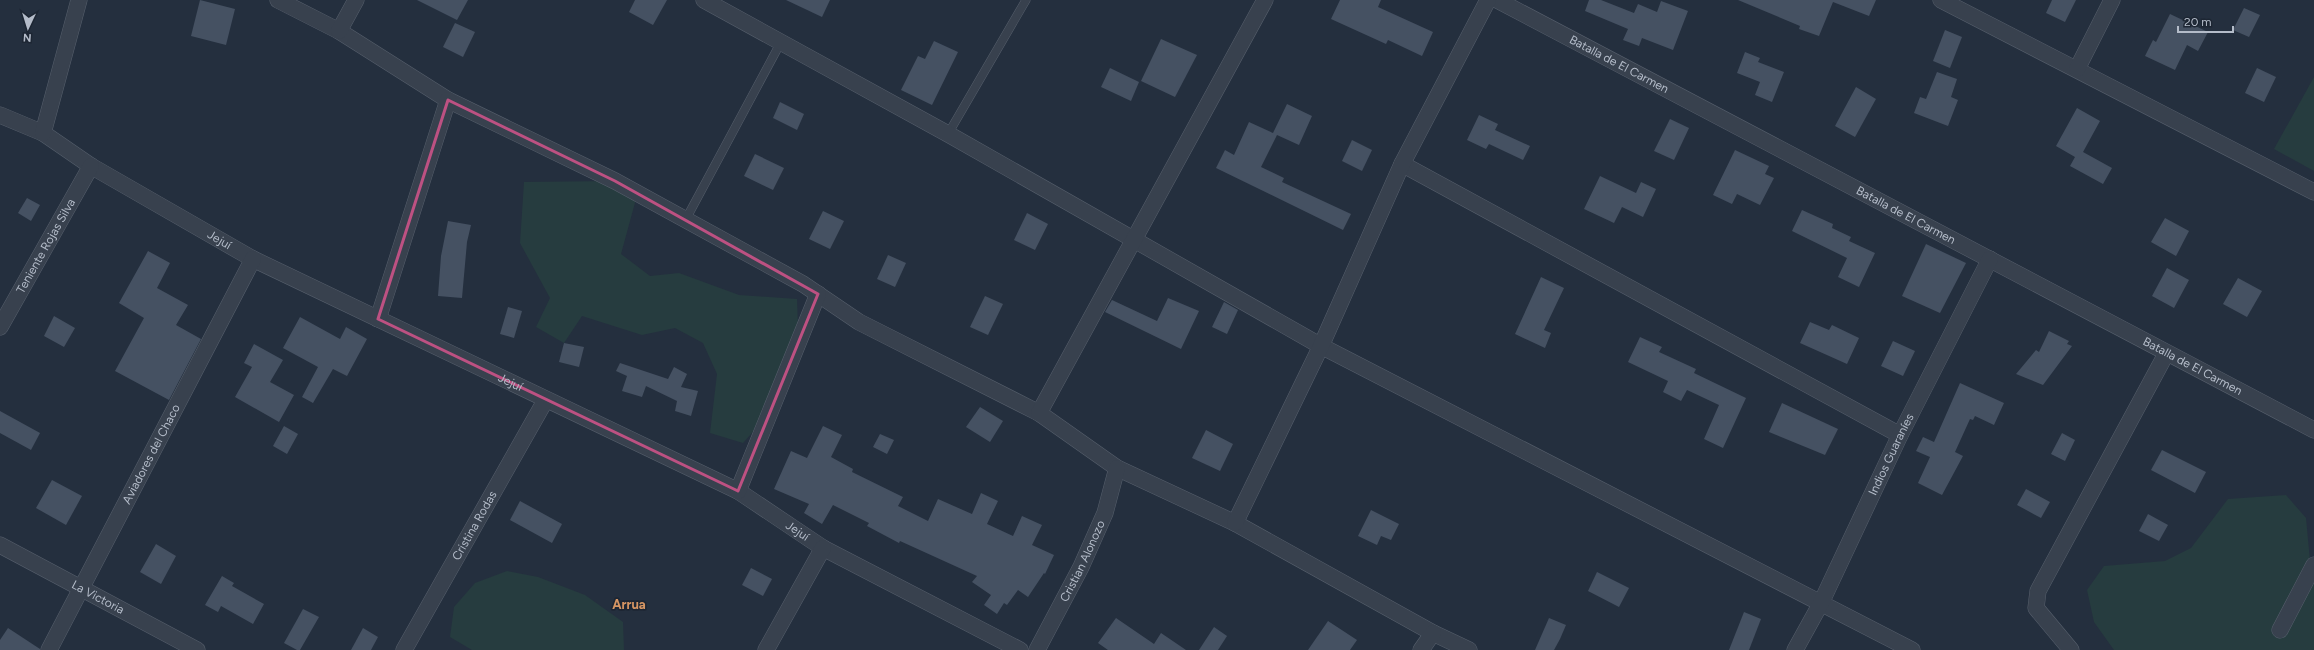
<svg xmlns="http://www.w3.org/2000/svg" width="2314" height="650" font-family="Figtree,sans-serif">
<rect width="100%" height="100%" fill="#242f3e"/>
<g fill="#263c3f">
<path d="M2314,77v94l-40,-22z"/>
<path d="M615,181l21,18 -15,55 29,22 29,-3 60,22 58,4 1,30 -32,88 -23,26 -33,-10 7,-59 -14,-31 -28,-15 -33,7 -60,-19 -18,27 -28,-16 14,-29 -30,-55 4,-61z"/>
<path d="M2286,495l20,23 6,64 2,3v65h-200l-20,-28 -7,-32 17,-24 61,-5 26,-13 37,-49z"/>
<path d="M507,571l31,6 47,18 38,27 1,28h-152l-22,-13 4,-30 21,-24z"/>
</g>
<g fill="#455162">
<path d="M200,0l35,9 -9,36 -35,-9z"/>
<path d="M417,0h51l-11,20z"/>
<path d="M635,0h32l-14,25 -24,-13z"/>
<path d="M786,0h44l-8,17z"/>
<path d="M1340,0h41l-3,7 55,25 -11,24 -34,-16 -2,4 -55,-25z"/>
<path d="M1589,0h12l33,13 4,-9 19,8 4,-11 27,10 -15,39 -31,-12 -3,8 -16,-6 5,-11 -43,-18z"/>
<path d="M1738,0h138l-7,16 -36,-14 -14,34 -20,-7 1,-3z"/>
<path d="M2052,0h24l-11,22 -19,-9z"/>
<path d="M2244,8l16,7 -11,22 -16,-7z"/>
<path d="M2170,14l38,18 -10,19 -11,-6 -12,25 -30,-14 8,-16 3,2z"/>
<path d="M455,23l20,9 -12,25 -20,-10z"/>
<path d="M1945,30l17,7 -12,31 -17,-7z"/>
<path d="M1161,39l36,16 -22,42 -34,-16z"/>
<path d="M934,41l24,11 -26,53 -31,-15 17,-34 7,3z"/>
<path d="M1745,52l15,6 -2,4 26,10 -12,30 -17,-7 5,-13 -23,-9z"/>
<path d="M1110,68l29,14 -8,19 -30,-14z"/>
<path d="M2257,68l19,9 -12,25 -19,-9z"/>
<path d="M1937,72l20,7 -6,18 7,3 -10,26 -34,-13 6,-16 6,2z"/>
<path d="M1856,87l20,12 -21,38 -20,-11z"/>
<path d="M780,102l24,12 -7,16 -24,-12z"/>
<path d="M1287,104l25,12 -13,29 -22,-10 -16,32 23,11 -2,4 69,32 -8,16 -127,-62 9,-18 9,5 15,-33 24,11z"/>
<path d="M2077,108l23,13 -17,31 29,16 -9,16 -33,-18 5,-9 -19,-11z"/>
<path d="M1479,115l19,9 -3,6 35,16 -7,14 -34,-16 -3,5 -19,-9z"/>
<path d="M1670,119l19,9 -15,32 -20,-9z"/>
<path d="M1352,140l20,10 -10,21 -20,-10z"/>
<path d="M1735,150l34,16 -4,8 9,4 -14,27 -23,-11 -5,10 -19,-9z"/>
<path d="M755,154l29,14 -11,22 -29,-14z"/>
<path d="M1600,176l36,17 5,-11 15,7 -13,28 -21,-10 -8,16 -30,-14z"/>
<path d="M27,198l13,7 -9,16 -13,-8z"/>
<path d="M1802,210l31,14 -1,4 19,9 -2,4 26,12 -16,34 -21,-10 9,-19 -55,-27z"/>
<path d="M823,211l21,10 -14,28 -21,-10z"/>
<path d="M1027,213l21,11 -13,26 -21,-10z"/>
<path d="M2165,218l24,13 -13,25 -25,-14z"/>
<path d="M448,221l23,4 -4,17 -5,56 -24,-2 3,-40z"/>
<path d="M1926,244l40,19 -26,50 -38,-17z"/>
<path d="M148,251l22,12 -13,25 31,17 -12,20 25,14 -32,61 -54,-29 29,-53 -25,-15z"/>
<path d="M888,255l18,8 -11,24 -18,-8z"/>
<path d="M2167,268l22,12 -15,28 -22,-12z"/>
<path d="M1541,277l23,11 -20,42 7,3 -6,15 -30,-14z"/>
<path d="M2238,278l24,13 -15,26 -24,-13z"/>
<path d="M985,296l18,8 -15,31 -18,-8z"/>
<path d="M1168,298l31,13 -18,38 -76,-37 7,-12 45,21z"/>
<path d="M1224,302l14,8 -11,24 -15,-7z"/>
<path d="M508,307l14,4 -8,27 -14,-4z"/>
<path d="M54,316l21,12 -11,19 -20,-11z"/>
<path d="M300,317l40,22 6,-12 21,12 -20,37 -14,-7 -20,34 -11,-6 16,-30 -35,-19z"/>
<path d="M1810,322l19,8 3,-5 27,13 -12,26 -47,-21z"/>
<path d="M2049,331l20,10 -2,3 5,2 -29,39 -27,-11 20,-24 3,2z"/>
<path d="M1640,337l22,10 -3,5 37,17 -2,4 52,25 -23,50 -19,-9 15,-34 -32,-15 -6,11 -18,-9 5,-11 -40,-19z"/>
<path d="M1893,341l22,10 -12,25 -22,-10z"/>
<path d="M564,343l20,4 -5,20 -20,-5z"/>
<path d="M254,344l29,16 -13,22 24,13 -15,27 -44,-25 17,-30 -8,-4z"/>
<path d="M620,363l48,16 6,-12 13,7 -6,13 17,4 -7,25 -16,-5 2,-10 -31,-15 -4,11 -20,-6 5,-15 -11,-5z"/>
<path d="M1960,383l44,20 -10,22 -19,-9 -2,4 -3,-1 -15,33 8,4 -21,39 -24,-12 12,-26 -14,-6 7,-14 11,5z"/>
<path d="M1782,403l56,26 -13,26 -56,-23z"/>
<path d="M980,407l23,14 -13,21 -24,-15z"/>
<path d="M0,411l40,22 -9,17 -31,-17z"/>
<path d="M284,426l14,8 -11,20 -14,-8z"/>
<path d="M823,426l19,9 -11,22 22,12 -1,3 51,25 -5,9 30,15 10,-22 34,15 9,-21 17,8 -11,23 26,12 9,-20 20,9 -10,20 22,10 -9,19 -1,-1 -16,24 -10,-7 -11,15 -3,-2 -7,11 -13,-9 7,-10 -19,-13 5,-6 -77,-35 -1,2 -32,-17 2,-3 -36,-18 -11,19 -18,-11 5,-9 -35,-15 17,-38 16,7z"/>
<path d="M1206,430l27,14 -13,27 -28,-13z"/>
<path d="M2062,433l13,7 -10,21 -14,-7z"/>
<path d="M880,434l14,6 -7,14 -14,-7z"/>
<path d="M2162,450l44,22 -11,21 -44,-23z"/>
<path d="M52,480l30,16 -16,29 -30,-17z"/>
<path d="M2026,489l24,13 -9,16 -24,-13z"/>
<path d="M520,501l42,23 -10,19 -42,-23z"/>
<path d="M1371,510l28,14 -8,16 -10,-4 -4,9 -19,-9z"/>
<path d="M2148,514l20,11 -9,16 -20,-10z"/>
<path d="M156,544l20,12 -15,28 -21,-12z"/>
<path d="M751,568l21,11 -9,17 -21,-11z"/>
<path d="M1597,572l32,16 -10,19 -31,-16z"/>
<path d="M222,576l12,7 -2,3 32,18 -11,20 -32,-18 -3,6 -13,-7z"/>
<path d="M303,609l16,8 -19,33h-3l-13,-7z"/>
<path d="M1744,612l17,7 -12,31h-20z"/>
<path d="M1116,618l38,26 7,-11 25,17h-78l-10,-7z"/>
<path d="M1549,618l17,7 -6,14 -6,11h-19z"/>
<path d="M1328,621l29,19 -7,10h-42z"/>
<path d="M1214,627l13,9 -9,14h-19z"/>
<path d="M8,628l32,21v1h-40v-10z"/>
<path d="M363,628l15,9 -7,13h-20z"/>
</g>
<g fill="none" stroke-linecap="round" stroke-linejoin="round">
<defs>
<g id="lane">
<path d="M948,134l78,-134"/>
<path d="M686,219l95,-177"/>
</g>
<g id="street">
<path d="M278,0l61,31 109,69 167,81 188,103 56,38 180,91"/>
<path d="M704,0l244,134 373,212 591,304"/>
<path d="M1265,0l-226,413 78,55 118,55 198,110 36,17"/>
<path id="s1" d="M1497,0l817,430"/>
<path d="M1941,0l373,192"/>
<path d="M339,31l17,-31"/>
<path d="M2077,69l35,-69"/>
<path id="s2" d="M0,115l43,18 48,33 162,93 485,232 85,57 197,102"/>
<path d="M43,133l36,-133"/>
<path d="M1402,164l498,271"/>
<path d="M378,319l70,-219"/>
<path id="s3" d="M0,327l91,-161"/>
<path d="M738,491l80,-197"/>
<path d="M1235,523l86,-177 81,-182 86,-164"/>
<path id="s4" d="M0,545l197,105"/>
<path d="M2280,630l34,-65"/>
<path id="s5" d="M49,650l204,-391"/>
<path id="s6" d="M404,650l141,-249"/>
<path d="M766,650l57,-102"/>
<path id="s7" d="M1037,650l44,-83 24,-54 12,-45"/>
<path d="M1421,650l12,-17"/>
<path id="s8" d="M1795,650l26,-47 79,-168 90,-176"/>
<path d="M2071,650l-35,-42 2,-17 128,-237"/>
</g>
</defs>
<use href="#lane" stroke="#565f6c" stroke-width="9"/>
<use href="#street" stroke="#565f6c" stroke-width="17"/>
<use href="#lane" stroke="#38414e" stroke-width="8"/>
<use href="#street" stroke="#38414e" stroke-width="16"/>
</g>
<path fill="none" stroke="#bd5182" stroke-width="3" stroke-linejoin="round" d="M448,100l167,81 203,113 -80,197 -360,-172z"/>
<g text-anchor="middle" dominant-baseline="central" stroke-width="3.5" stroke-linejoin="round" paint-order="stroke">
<g font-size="12" fill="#b4bcc9" stroke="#1d2633">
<text stroke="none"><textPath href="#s1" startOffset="138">Batalla de El Carmen</textPath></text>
<text stroke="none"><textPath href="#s1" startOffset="462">Batalla de El Carmen</textPath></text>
<text stroke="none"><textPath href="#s2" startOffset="253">Jejuí</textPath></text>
<text stroke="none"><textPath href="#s3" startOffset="93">Teniente Rojas Silva</textPath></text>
<text stroke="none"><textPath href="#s1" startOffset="786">Batalla de El Carmen</textPath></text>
<text stroke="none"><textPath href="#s2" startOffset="577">Jejuí</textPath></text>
<text stroke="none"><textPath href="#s8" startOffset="218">Indios Guaraníes</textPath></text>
<text stroke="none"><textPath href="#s5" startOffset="221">Aviadores del Chaco</textPath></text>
<text stroke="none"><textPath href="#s6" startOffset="143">Cristina Rodas</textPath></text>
<text stroke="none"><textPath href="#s2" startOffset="901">Jejuí</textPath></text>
<text stroke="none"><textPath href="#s7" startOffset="100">Cristian Alonozo</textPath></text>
<text stroke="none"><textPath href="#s4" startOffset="111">La Victoria</textPath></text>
</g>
<g font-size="13" font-weight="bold" fill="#d59563" stroke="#1d2633">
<text x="629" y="604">Arrua</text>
</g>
</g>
<g transform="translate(28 28) rotate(184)" stroke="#1d2633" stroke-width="3" paint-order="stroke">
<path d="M0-3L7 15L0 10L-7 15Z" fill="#b4bcc9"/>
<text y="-6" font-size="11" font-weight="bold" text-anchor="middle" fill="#b4bcc9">N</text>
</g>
<path d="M2178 26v6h55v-6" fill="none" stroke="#b4bcc9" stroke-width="2"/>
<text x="2184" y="26" font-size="12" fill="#b4bcc9" stroke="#1d2633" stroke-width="3" paint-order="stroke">20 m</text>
</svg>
